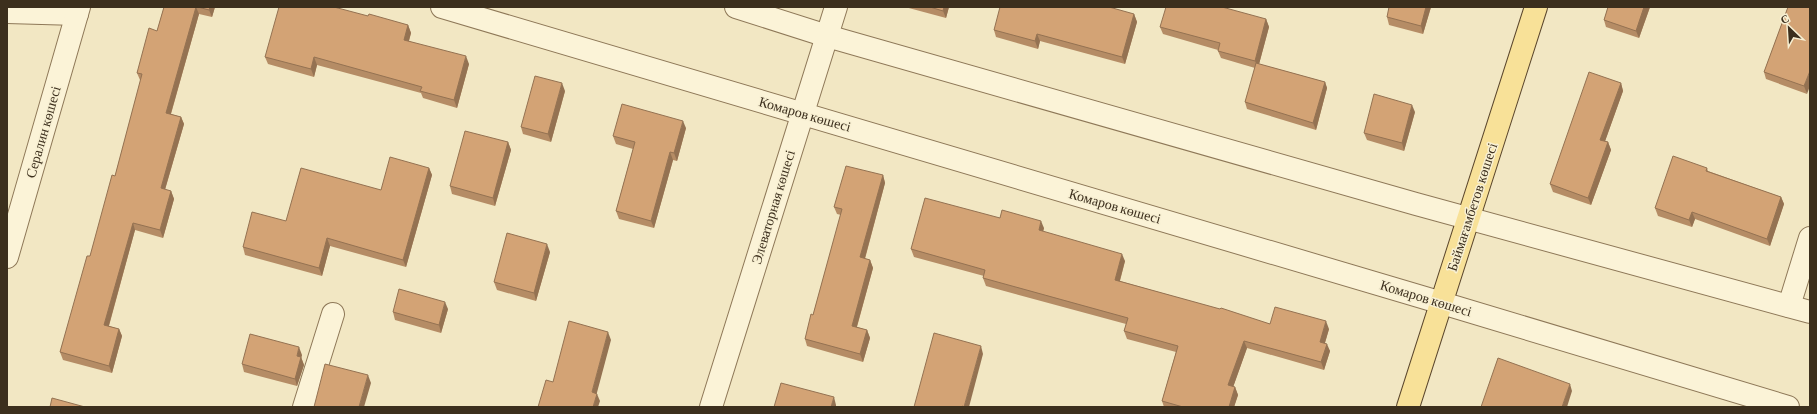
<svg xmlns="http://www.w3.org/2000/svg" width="1817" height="414" font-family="'Crimson Pro',serif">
<rect width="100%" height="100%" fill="#f2e7c3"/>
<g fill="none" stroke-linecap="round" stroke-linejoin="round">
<defs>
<g id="minor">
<path d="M442,7l1000,296 346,104"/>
<path d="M736,7l91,29 589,168 394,108"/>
<path d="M7,12l70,2"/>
<path d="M7,257l72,-250"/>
<path d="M1789,306l21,-68"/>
<path d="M304,407l29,-93"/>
<path d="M711,407l125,-400"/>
</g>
<path id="major" d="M1408,407l128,-400"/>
</defs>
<use href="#minor" stroke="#8e7858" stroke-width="24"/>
<use href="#major" stroke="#5b462c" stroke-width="24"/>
<use href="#minor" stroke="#fbf3d7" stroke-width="22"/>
<use href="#major" stroke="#f8e198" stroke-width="22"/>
</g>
<g fill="#b58c65">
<path d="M164,7h51l-3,10 -13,-3 -28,100 10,3 3,7 -19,66 6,1 3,8 -11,39 -28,-8 -26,96 10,3 3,7 -10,37 -49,-13 -3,-8 55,-176 26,-96h-1l-3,-7 20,-42z"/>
<path d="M905,7h44l-3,11z"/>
<path d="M1431,7l-8,27 -34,-9 -2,-8z"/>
<path d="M1608,7h42l-11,31 -33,-11 -2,-7z"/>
<path d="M1788,7l19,87 -41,-15 -2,-7z"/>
<path d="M1134,14l3,8 -12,42 -85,-23 -2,8 -42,-12 -2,-7z"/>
<path d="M368,16l40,9 3,8 -2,8 60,23 -12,44 -34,-10 -2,-5 -104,-28 -3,12 -46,-13 -3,-7z"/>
<path d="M1266,19l3,8 -10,37 66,18 2,6 -11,42 -69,-21 -2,-7 10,-34 -34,-10 -3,-7v-1l-55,-16 -3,-7z"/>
<path d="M1621,83l2,8 -18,50 3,1 3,8 -20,55 -38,-13 -3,-8z"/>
<path d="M565,91l-14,51 -28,-8 -2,-7z"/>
<path d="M1415,112l-11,39 -37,-11 -3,-7z"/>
<path d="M686,128l-9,33 -4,-1 -19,68 -35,-9 -3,-8 17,-62 -17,-5 -3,-8z"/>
<path d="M508,142l3,8 -16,56 -43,-12 -2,-8z"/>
<path d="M429,168l3,7 -26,92 -76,-21 -8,30 -77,-21 -2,-8 43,-26 95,-31z"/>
<path d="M1707,168l1,3 73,26 3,7 -14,42 -75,-27 -3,8 -34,-11 -3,-8z"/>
<path d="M883,175l2,8 -20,76 5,1 3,8 -16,59 10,3 3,8 -7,24 -56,-16 -2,-7 8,-24 28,-100 -4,-1 -3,-7z"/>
<path d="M1000,218l44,10 -1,4 82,29 -5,20 150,43 59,5 -4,14 5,8 -6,19 -77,-22 -14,39h2l3,8 -4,12h-70l-2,-6 14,-49 -49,-13 -3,-8 2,-7 -140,-38 -3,-8 1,-2 -70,-19 -3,-8z"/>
<path d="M550,252l-14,49 -39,-11 -3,-8z"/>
<path d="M448,309l-7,24 -46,-13 -2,-8z"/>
<path d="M302,355l-1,2 3,8 -7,21 -53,-14 -2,-8z"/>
</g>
<g fill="#947252">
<path d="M196,7l3,7 -30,106 -3,-7z"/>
<path d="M210,7h5l-3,10 -3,-7z"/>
<path d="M944,7h5l-3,11 -3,-7z"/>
<path d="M1426,7h5l-8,27 -2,-8z"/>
<path d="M1644,7h6l-11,31 -3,-7z"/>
<path d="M1134,14l3,8 -12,42 -3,-7z"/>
<path d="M1266,19l3,8 -11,41 -3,-7z"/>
<path d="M408,25l3,8 -4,14 -3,-7z"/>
<path d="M1037,34l3,7 -2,8 -3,-8z"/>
<path d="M466,56l3,8 -12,44 -3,-8z"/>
<path d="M314,57l3,8 -3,12 -3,-8z"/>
<path d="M1810,71v15l-3,8 -3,-8z"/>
<path d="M1325,82l2,6 -11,42 -3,-7z"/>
<path d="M562,83l3,8 -14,51 -3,-8z"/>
<path d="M1621,83l2,8 -20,56 -3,-7z"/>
<path d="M1412,105l3,7 -11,39 -2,-8z"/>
<path d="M181,117l3,7 -21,72 -2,-8z"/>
<path d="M683,121l3,7 -9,33 -3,-8z"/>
<path d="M508,142l3,8 -16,56 -2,-8z"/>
<path d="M1608,142l3,8 -20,55 -3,-7z"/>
<path d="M670,152l3,8 -19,68 -3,-7z"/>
<path d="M429,168l3,7 -26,92 -3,-7z"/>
<path d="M883,175l2,8 -22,82 -3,-8z"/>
<path d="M171,191l3,8 -11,39 -3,-8z"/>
<path d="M1781,197l3,7 -14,42 -3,-7z"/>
<path d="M1692,212l3,7 -3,8 -3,-7z"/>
<path d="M1041,221l3,7 -3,10 -2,-8z"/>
<path d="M133,223l2,7 -28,102 -3,-7z"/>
<path d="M327,238l3,8 -8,30 -3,-8z"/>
<path d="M547,244l3,8 -14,49 -2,-8z"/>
<path d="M1122,254l3,7 -7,26 -3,-7z"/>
<path d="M870,260l3,8 -18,65 -3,-7z"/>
<path d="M445,302l3,7 -7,24 -2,-8z"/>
<path d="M1326,321l3,8 -6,20 -3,-7z"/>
<path d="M119,329l3,7 -10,37 -3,-7z"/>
<path d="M867,330l3,8 -7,24 -3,-8z"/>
<path d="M608,332l3,8 -16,60 -3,-8z"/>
<path d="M1244,341l3,7 -16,45 -3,-8z"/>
<path d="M1327,344l3,7 -6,19 -3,-8z"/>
<path d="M981,346l2,8 -14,53h-5z"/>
<path d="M299,347l3,8 -1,4v-2l3,8 -7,21 -2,-7 2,-23z"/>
<path d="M368,375l3,8 -7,24h-5z"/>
<path d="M1570,384l2,7 -5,16h-5z"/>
<path d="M1235,387l3,8 -4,12h-5z"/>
<path d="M597,394l3,7 -2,6h-5z"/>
<path d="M834,397l2,8v2h-5z"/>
</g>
<g fill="#d3a375" stroke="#947252">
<path d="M164,7h32l-30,106 15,4 -20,71 10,3 -11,39 -27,-7 -29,102 15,4 -10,37 -49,-14 27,-96h3l22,-81 3,1 27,-102 -5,-1 12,-45 8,3z"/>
<path d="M198,7h12l-1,3z"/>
<path d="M279,7h55l34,9 1,-2 39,11 -4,15 62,16 -12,44 -34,-9 2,-4 -108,-30 -3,12 -46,-12z"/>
<path d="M930,7h14l-1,4z"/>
<path d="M1000,7h109l25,7 -12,43 -85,-23 -2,7 -41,-11z"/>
<path d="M1166,7h56l44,12 -11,42 -37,-10 2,-8 -60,-16z"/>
<path d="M1389,7h37l-5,19 -34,-9z"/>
<path d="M1608,7h36l-8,24 -32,-11z"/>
<path d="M1788,7h22v64l-6,15 -40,-14z"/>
<path d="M1256,63l69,19 -12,41 -68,-21z"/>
<path d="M1589,72l32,11 -21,57 8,2 -20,56 -38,-14z"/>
<path d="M535,76l27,7 -14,51 -27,-7z"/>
<path d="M1374,94l38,11 -10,38 -38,-10z"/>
<path d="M622,104l61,17 -9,32 -4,-1 -19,69 -35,-10 19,-69 -22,-6z"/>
<path d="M465,131l43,11 -15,56 -43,-12z"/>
<path d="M1673,156l34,12 -1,3 75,26 -14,42 -75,-27 -3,8 -34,-12z"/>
<path d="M390,157l39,11 -26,92 -76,-22 -8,30 -76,-21 9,-35 34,9 15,-53 80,22z"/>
<path d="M846,166l37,9 -23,82 10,3 -18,66 15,4 -7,24 -55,-15 6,-25 2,1 29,-106 -8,-2z"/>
<path d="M925,198l75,20 2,-8 39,11 -2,9 83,24 -7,26 105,29 1,-1 49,16 5,-17 51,14 -6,21 7,2 -6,18 -77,-21 -16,44 7,2 -6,20h-46l-21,-6 16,-55 -54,-15 4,-13 -145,-40 2,-8 -74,-21z"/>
<path d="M507,233l40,11 -13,49 -40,-11z"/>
<path d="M399,289l46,13 -6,23 -46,-13z"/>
<path d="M569,321l39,11 -16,60 5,2 -4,13h-55l8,-27 7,2z"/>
<path d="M934,333l47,13 -17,61 -2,-1v1h-48z"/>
<path d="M250,334l49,13 -2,9 4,1 -6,22 -53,-15z"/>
<path d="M1498,358l72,26 -8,23h-81z"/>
<path d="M325,364l43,11 -9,32h-45z"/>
<path d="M781,383l53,14 -3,10h-57z"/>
<path d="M52,398l33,9h-35z"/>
</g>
<g text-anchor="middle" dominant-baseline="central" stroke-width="3" stroke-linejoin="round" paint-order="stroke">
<g font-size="14" fill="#3c2f1d" stroke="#f8f0d3">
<text transform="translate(805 114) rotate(16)">Комаров көшесі</text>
<text transform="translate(43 132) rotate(-74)">Сералин көшесі</text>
<text transform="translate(1115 206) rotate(16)">Комаров көшесі</text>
<text transform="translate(773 207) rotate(-73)">Элеваторная көшесі</text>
<text transform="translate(1472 207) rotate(-72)">Баймағамбетов көшесі</text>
<text transform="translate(1426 298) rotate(17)">Комаров көшесі</text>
</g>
</g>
<rect width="1817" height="414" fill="none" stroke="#3c2f1d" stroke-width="16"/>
<g transform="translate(1789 28) rotate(335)" stroke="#f8f0d3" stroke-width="3" paint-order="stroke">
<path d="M0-3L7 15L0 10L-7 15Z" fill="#3c2f1d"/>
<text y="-6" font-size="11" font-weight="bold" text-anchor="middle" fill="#3c2f1d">С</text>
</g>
</svg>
